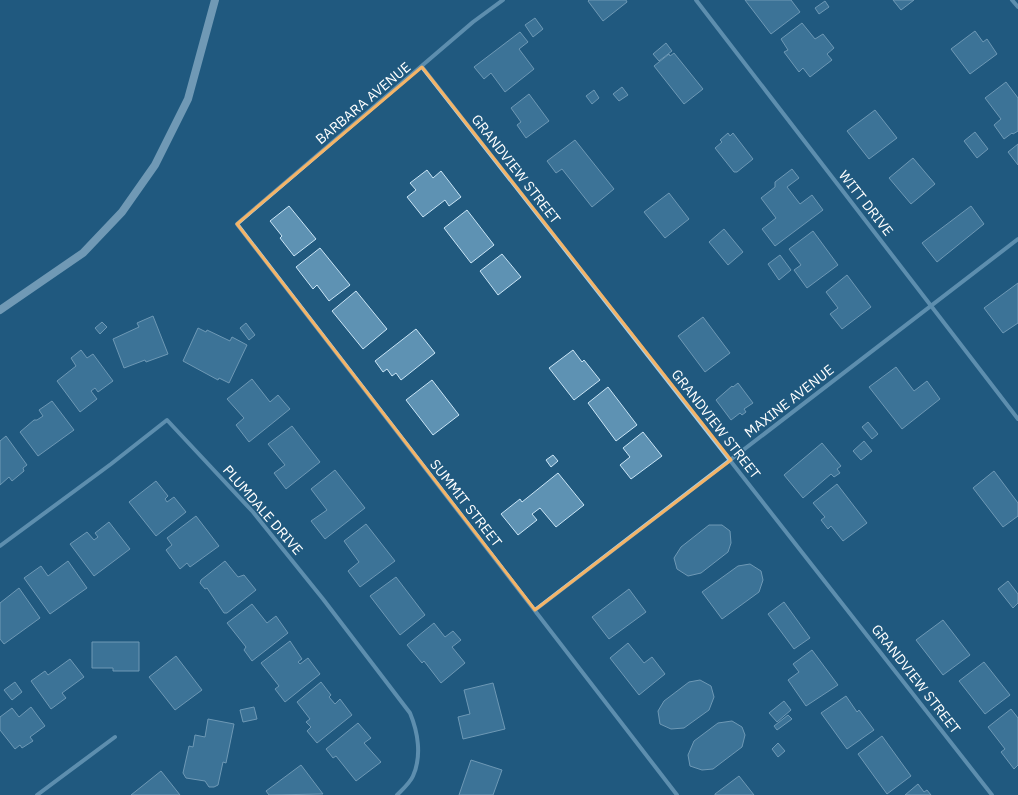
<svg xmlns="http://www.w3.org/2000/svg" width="1018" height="795" font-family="'IBM Plex Sans',sans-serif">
<rect width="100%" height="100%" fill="#215a7f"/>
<g fill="#5e92b3" stroke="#cae5f6">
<path d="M589,0h37l1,2 -24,19 -15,-20z"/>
<path d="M745,0h46l9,12 -29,22z"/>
<path d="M893,0h21l-13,10z"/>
<path d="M825,1l4,6 -10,7 -4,-6z"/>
<path d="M535,18l8,11 -10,8 -8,-12z"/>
<path d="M802,23l13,16 8,-5 11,14 -7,6 5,6 -22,17 -7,-9 -4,4 -15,-20 4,-2 -7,-11z"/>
<path d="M975,31l8,11 4,-3 10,15 -27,20 -19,-25z"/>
<path d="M520,32l8,10 -9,7 15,20 -29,23 -14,-19 -7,6 -10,-12z"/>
<path d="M666,43l6,8 -13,10 -6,-7z"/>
<path d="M674,53l29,36 -19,15 -30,-38 15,-12 1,2z"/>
<path d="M1006,82l12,16v33l-5,3 -1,-1 -8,6 -10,-14 7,-6 -16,-21z"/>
<path d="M622,87l6,8 -9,6 -6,-7z"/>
<path d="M594,90l5,8 -7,6 -6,-8z"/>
<path d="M529,94l20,27 -23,17 -9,-13 4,-3 -10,-14z"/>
<path d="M875,110l22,28 -28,21 -22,-28z"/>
<path d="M975,132l13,17 -11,9 -13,-17z"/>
<path d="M728,133l2,3 3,-3 20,26 -16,13h-3l-19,-24 7,-6 -2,-2z"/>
<path d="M575,140l39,49 -22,18 -30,-38 -6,4 -9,-12z"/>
<path d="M1018,144v21l-10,-13z"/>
<path d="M913,158l22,26 -24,20 -22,-26z"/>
<path d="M792,169l7,9 -12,9 13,17 12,-9 11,15 -48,36 -13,-17 14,-11 -15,-20 14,-11v-5z"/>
<path d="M427,170l6,8 8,-7 20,26 -12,9 -4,-6 -22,17 -16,-20 9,-7 -6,-7z"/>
<path d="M669,193l20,26 -24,19 -21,-26z"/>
<path d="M289,206l27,33 -22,17 -14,-18 2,-2 -12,-15z"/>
<path d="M971,206l13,18 -47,38 -15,-19z"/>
<path d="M467,210l27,35 -23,18 -27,-35z"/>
<path d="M724,229l19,23 -15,13 -19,-23z"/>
<path d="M813,231l25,34 -31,23 -13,-18 7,-5 -12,-16z"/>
<path d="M320,248l30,37 -21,16 -12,-16 -4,4 -17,-22z"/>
<path d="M502,254l19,23 -23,18 -18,-24z"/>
<path d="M780,255l11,15 -12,10 -11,-16z"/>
<path d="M847,275l24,32 -29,22 -12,-15 8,-6 -12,-16z"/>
<path d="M1018,283v40l-15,10 -19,-25z"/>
<path d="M356,291l31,38 -24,20 -31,-38z"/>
<path d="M153,316l15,38 -22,8 -1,-2 -21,8 -11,-29 26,-12 -2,-4z"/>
<path d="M703,317l27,36 -25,19 -27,-36z"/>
<path d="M102,322l5,5 -7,7 -5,-6z"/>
<path d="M246,323l9,12 -6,5 -9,-12z"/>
<path d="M198,328l8,4 1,-2 23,11 2,-4 15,8 -18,38 -10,-5 -1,2 -35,-19z"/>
<path d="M416,329l19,24 -34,27 -5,-7 -4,3 -5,-7 -4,3 -8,-11z"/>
<path d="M81,350l6,8 6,-4 20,27 -15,11 -3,-4 -4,3 6,8 -17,13 -23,-31 19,-15 -5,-8z"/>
<path d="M573,350l9,12 2,-2 16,20 -26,20 -25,-32z"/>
<path d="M896,367l18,24 13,-10 13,18 -38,30 -33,-42z"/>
<path d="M252,379l18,23 8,-7 12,14 -41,33 -13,-17 8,-7 -17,-19z"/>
<path d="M432,380l27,35 -26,20 -27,-35z"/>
<path d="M738,383l15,20 -9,6 2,3 -4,3 -2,-2 -9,7 -15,-20 16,-14 1,1z"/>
<path d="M608,387l29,38 -21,16 -28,-38z"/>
<path d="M52,401l22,29 -36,26 -18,-24 14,-12h3l6,-4 -4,-6z"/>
<path d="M868,422l10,12 -6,5 -10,-12z"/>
<path d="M292,426l28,36 -34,27 -12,-16 11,-8 -17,-21z"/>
<path d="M643,432l19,24 -31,23 -11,-14 10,-8 -7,-9z"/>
<path d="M6,436l21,29 -4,3 1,3 -12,10 -3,-4 -9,8v-44z"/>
<path d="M864,441l8,10 -11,9 -8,-9z"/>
<path d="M822,443l19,23 -4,3 3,4 -6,4 -3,-3 -28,24 -19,-23z"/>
<path d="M553,455l5,6 -7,6 -5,-7z"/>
<path d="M335,470l30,38 -40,31 -14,-18 16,-11 -16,-21z"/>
<path d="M994,471l24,32v13l-15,11 -30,-39z"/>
<path d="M558,473l26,32 -28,22 -16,-19 -8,6 5,6 -19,15 -17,-21 19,-15 2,3z"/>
<path d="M156,481l12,15 -3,3 2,3 7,-5 12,15 -30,24 -27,-34z"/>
<path d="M837,484l30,39 -24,18 -12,-15 -3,3 -7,-9 4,-3 -12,-14z"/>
<path d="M196,516l23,30 -29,21 -3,-4 -7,6 -14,-19 6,-5 -5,-7z"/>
<path d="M109,522l21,27 -36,27 -24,-32 17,-12 7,8 4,-3 -3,-4z"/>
<path d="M366,524l29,37 -35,26 -12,-16 11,-9 -15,-21z"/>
<path d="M709,525h13l8,6 1,12 -3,9 -27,21 -13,3 -11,-7 -3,-11 7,-11z"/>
<path d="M68,561l19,27 -37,26 -26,-36 17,-12 7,10z"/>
<path d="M225,561l13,16 6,-2 12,15 -29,23h-3l-17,-25 -2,1 -5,-6 1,-3z"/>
<path d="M750,564l11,7 2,9 -4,12 -37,27 -20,-27 36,-26z"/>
<path d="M396,577l29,38 -25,20 -30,-39z"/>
<path d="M1008,581l10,13v9l-5,5 -15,-19z"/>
<path d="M19,588l21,30 -36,26 -4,-5v-36z"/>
<path d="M629,589l17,23 -37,27 -17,-22z"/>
<path d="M784,602l26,36 -16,11 -26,-35z"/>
<path d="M252,604l15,19 9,-7 12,17 -36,28 -8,-11 2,-3 -19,-24z"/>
<path d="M943,620l27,35 -27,20 -27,-35z"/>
<path d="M434,623l11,14 8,-6 8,9 -9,7 13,16 -24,20 -17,-22 -2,2 -15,-18z"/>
<path d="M290,641l12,18 -4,3 2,2 8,-6 12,16 -35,28 -10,-13 4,-3 -18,-23z"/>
<path d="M92,642h47v29h-26v-3h-21z"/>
<path d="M628,643l16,20 8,-6 13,17 -26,21 -29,-37z"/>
<path d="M812,650l26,35 -32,21 -18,-26 11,-8 -6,-8z"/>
<path d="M176,656l26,34 -27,20 -26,-33z"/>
<path d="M70,659l14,18 -22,16 4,5 -15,11 -20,-28 14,-10 3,4z"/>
<path d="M984,662l26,33 -25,19 -26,-33z"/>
<path d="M700,680l11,6 3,11 -5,13 -25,18 -13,1 -11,-5 -2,-13 6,-10 25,-19z"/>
<path d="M15,682l7,10 -10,8 -8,-10z"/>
<path d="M321,682l10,13 -2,2 6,7 5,-5 12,16 -35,28 -10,-12 4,-4 -5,-5 4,-3 -13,-17z"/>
<path d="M493,683l12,46 -42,10 -5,-22 12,-3 -6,-24z"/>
<path d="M846,696l11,16 2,-2 15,20 -27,19 -26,-36z"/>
<path d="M784,701l7,9 -14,12 -8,-9z"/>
<path d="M31,707l14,19 -15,11 3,4 -11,7 -2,-3 -5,4 -15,-19v-13l12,-9 7,9z"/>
<path d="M254,707l3,12 -14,3 -3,-12z"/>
<path d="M1011,709l7,9v47l-4,4 -13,-17 4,-3 -17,-22z"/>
<path d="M788,715l4,4 -15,11 -3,-4z"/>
<path d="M208,719l26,5 -8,39 -3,-1 -5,23 -4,2h-5l-4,-6 -19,-3 -3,-5 6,-27 4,1 2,-12 10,2z"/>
<path d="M732,721l10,6 3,8 -3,12 -29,22 -11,1 -12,-4 -2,-11 6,-14 24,-18z"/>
<path d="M358,723l13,15 -7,5 17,19 -25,19 -20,-25 -3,2 -7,-9z"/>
<path d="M882,736l29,40 -24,18 -29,-40z"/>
<path d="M778,743l7,8 -7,6 -6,-8z"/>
<path d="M471,760l31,10 -9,25h-34z"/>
<path d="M301,765l22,29 -54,1 -3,-4z"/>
<path d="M161,771l19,24h-49z"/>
<path d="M739,776l15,19h-39v-1z"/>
<path d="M918,784l6,8 3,-2 4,5h-26z"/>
</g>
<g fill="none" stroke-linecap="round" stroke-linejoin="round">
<g stroke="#a6cee7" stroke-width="4">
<path d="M503,0l-30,22 -236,202 440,571"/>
<path d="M696,0l322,419"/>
<path d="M1012,0l6,7"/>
<path d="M422,67l570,728"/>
<path d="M0,546l111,-82 56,-44 86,92 70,87 87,114c8,19 12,43 3,63 -3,7 -11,14 -16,19"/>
<path d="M535,610l483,-371"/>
<path d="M37,795l78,-58"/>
</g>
<path stroke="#d0e7f6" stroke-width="8" d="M0,310l83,-57 39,-41 33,-47 33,-66 27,-99"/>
</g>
<path d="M0 0H1018V795H0ZM422,67l309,393 -196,150 -298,-386z" fill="#215a7f" fill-opacity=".55" fill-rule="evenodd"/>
<path fill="none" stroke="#f4b467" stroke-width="3" stroke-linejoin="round" d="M422,67l309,393 -196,150 -298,-386z"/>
<g text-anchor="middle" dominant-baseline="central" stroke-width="3" stroke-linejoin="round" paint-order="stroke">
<g font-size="14" fill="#fff" stroke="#215a7f">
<text transform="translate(363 103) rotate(-40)">BARBARA AVENUE</text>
<text transform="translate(516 169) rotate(52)">GRANDVIEW STREET</text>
<text transform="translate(866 203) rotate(52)">WITT DRIVE</text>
<text transform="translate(789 401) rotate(-38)">MAXINE AVENUE</text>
<text transform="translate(716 424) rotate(52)">GRANDVIEW STREET</text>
<text transform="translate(466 503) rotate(52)">SUMMIT STREET</text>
<text transform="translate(263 510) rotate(49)">PLUMDALE DRIVE</text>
<text transform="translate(916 679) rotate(52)">GRANDVIEW STREET</text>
</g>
</g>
</svg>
